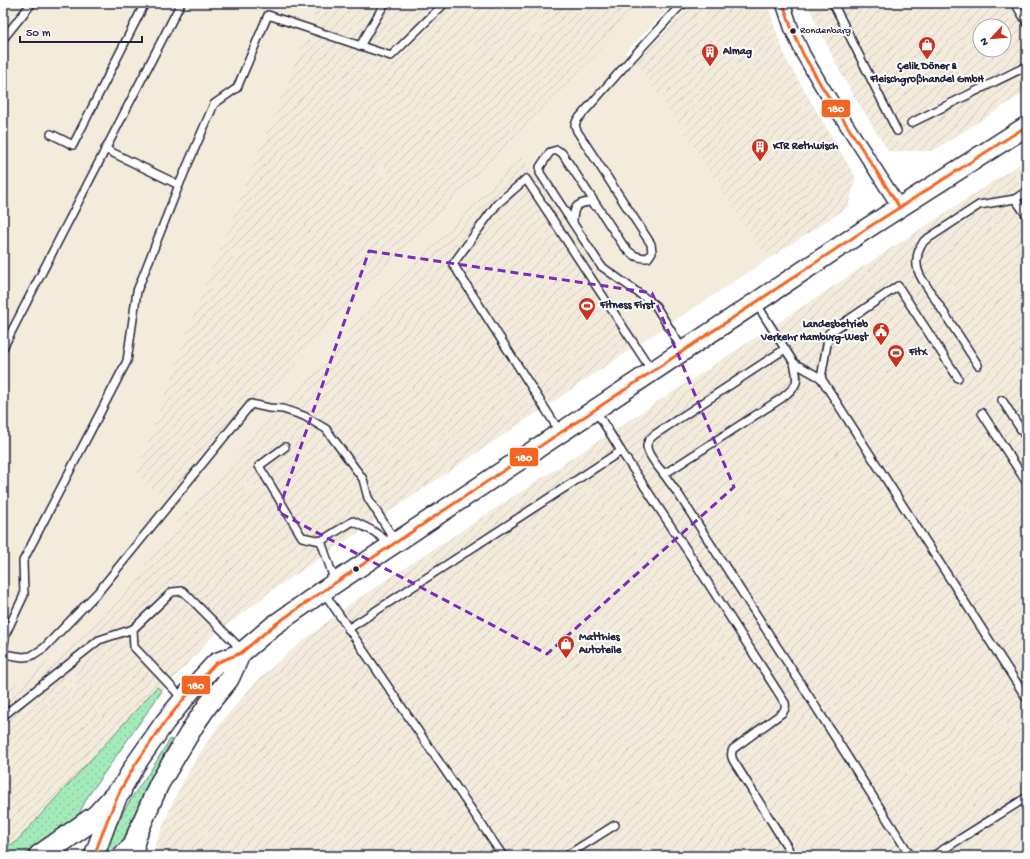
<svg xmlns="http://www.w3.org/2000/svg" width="1030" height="859" font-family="'Gochi Hand',sans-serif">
<defs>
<pattern id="industrial-furrows" width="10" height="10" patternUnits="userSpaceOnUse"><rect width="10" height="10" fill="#f3ebdc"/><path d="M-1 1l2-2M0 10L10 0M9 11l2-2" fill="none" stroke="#d0c9be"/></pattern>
<pattern id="green-dots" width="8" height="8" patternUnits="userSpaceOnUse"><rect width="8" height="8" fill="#a3ebb9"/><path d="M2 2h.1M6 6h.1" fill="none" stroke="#8cc9a0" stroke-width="1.8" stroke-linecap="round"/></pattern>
</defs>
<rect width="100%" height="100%" fill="#fff"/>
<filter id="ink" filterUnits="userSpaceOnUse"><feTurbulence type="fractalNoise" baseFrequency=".025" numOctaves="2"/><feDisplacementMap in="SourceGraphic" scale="8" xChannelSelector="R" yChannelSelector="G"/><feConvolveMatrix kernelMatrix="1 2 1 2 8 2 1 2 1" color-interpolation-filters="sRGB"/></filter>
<g filter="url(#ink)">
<path fill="#f3ebdc" d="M3,3h316l-123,304 -60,168 40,30 74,-91 96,-104 300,-307h28l-49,50 11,9 42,61 89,137 -125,82 -121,-186 -164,166 -90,97 -83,95 -63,82 -56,54 -41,29 -21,11z"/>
<g fill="url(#industrial-furrows)" fill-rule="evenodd">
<path d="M319,3h327l-300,307 -96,104 -74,91 -40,-30 60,-168z"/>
<path d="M694,3h73l7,22 12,34 70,119 -8,29 -81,53 -89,-137 -42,-61 46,-49z"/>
<path d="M808,3h219v88l-94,60h-45l-46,-75 -31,-64zM980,26h24v24h-24z"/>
<path d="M521,155l121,187 -368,247 -61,47 -51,55 -5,-4 -143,157 -11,1v-155l21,-11 41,-29 56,-54 63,-82 83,-95 90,-97z"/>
<path d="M1027,159v697h-875l3,-10 19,-47 21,-39 25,-36 32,-38 37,-34 61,-48z"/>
</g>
<g fill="url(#green-dots)" stroke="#62867a">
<path d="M157,687l5,4 -74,105 -10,20 -56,40h-19v-11l11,-1z"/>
<path d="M170,739l2,1 -25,45 -18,43 -16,28h-8c7,-27 22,-52 38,-75 10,-13 18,-28 27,-42z"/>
</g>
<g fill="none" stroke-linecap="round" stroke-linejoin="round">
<defs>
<g id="service">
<path d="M833,3l64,128"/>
<path d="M1015,3l12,20"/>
<path d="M3,39l29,-36"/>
<path d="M360,46l25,-43"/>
<path d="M911,123l116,-57"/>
<path d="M51,134l22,11 72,-142"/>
<path d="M105,149l74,36"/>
<path d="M1027,191l-12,8 12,17"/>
<path d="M573,223c0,-14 2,-20 17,-21l5,4"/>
<path d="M756,303l38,60 27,15 206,321"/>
<path d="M3,348l178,-345"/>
<path d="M785,349l-125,82c-5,3 -12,8 -13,14 -1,7 11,22 16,28l6,-2 113,-73c16,-13 17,-15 12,-35"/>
<path d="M683,350l-28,-45 -54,-39 -61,-93v-6l10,-15 7,-2 5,3 61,92c8,9 12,13 25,13l4,-6 -1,-8 -74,-113 -2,-6 2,-5 53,-60 49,-53 6,-4"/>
<path d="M978,365l-56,-86c-8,-13 -7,-25 2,-38l55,-36 36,-6"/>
<path d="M821,378l8,-45 69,-47 60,92"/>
<path d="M1002,400l25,39"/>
<path d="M596,411l25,40 69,104 95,148c1,4 0,7 -3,10l-49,36c-4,7 1,13 5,19l50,80 1,3v5"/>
<path d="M982,413l45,70"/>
<path d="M560,432l-107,-168 44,-60 29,-25 126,192"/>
<path d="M285,447l-26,19 43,71 19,4"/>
<path d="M663,473l16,22 119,184 110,173 4,4"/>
<path d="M335,582l-14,-41 32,-20 20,10 18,13"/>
<path d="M323,591l180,265"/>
<path d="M348,629l273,-178"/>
<path d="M3,649l3,-16 18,-38 -1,-34 104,-200 10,-70 42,-106 35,-81 23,-16 31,-73 123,41 54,-53"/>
<path d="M3,654l20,3 8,-1 13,-8 55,-57 152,-187 18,4 14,1 21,7 22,13 37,50 5,19 28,44"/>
<path d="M183,699l-49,-52 -1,-18 39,-37 11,-1 60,60"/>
<path d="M3,716l96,-76 34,-11"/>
<path d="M566,856l49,-31"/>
<path d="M933,856l94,-59"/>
</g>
<path id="minor" d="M783,3l8,24 12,27 18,31 79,123"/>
<g id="secondary">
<path d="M94,856l13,-35 13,-30 15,-26 30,-43 27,-33 24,-26 25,-10 32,-27 50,-35 546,-364 158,-101"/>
<path d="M130,856l8,-24 21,-48 36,-60 13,-19 21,-26 12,-26"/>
</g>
<g id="motorway">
<path d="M40,856l57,-40 23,-25"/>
<path d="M124,856l9,-8"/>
</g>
</defs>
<use href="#service" stroke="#22223b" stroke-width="10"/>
<use href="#minor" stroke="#22223b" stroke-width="16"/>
<use href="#secondary" stroke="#22223b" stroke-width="22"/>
<use href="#motorway" stroke="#22223b" stroke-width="25"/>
<use href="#service" stroke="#fff" stroke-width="7"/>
<use href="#minor" stroke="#fff" stroke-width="13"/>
<use href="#secondary" stroke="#fff" stroke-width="19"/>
<use href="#motorway" stroke="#fff" stroke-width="22"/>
<defs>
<g id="bus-1">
<path d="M783,3l8,24 12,27 18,31 79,123"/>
<path d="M94,856l13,-35 13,-30 15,-26 30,-43 27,-33 24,-26 25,-10 32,-27 50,-35 546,-364 158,-101"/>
</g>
</defs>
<use href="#bus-1" stroke="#fff" stroke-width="6"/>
<use href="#bus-1" stroke="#f26522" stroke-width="3"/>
</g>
</g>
<path fill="none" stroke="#7b2cbf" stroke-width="3" stroke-dasharray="8 5" stroke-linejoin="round" d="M369,251l283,42 82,194 -187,167 -269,-142z"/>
<defs>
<symbol id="shop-pin" viewBox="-11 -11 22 30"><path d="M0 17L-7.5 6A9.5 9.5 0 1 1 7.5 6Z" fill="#c8321e" stroke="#fff"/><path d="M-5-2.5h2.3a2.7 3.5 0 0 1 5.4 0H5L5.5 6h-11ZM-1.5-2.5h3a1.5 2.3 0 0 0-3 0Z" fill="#fff"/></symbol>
<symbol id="building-pin" viewBox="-11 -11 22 30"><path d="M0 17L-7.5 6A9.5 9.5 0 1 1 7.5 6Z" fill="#c8321e" stroke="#fff"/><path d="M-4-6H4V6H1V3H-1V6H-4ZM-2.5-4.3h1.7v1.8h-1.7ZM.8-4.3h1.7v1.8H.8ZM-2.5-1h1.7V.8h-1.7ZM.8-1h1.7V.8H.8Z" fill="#fff"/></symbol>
<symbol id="stadium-pin" viewBox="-11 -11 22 30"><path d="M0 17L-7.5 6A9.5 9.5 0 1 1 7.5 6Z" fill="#c8321e" stroke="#fff"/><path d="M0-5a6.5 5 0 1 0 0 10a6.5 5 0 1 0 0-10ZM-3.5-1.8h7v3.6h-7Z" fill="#fff"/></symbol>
<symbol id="civic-pin" viewBox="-11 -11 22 30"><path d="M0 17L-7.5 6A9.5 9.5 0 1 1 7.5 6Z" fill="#c8321e" stroke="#fff"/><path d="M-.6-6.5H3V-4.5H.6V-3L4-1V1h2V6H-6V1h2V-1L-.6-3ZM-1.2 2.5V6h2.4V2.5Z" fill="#fff"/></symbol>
</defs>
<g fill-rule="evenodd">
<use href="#shop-pin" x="917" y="35" width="20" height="27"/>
<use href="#building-pin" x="700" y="42" width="20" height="27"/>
<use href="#building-pin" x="750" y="137" width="20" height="27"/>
<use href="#stadium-pin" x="577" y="296" width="20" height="27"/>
<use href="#civic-pin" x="871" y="321" width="20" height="27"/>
<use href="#stadium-pin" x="886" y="343" width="20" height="27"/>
<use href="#shop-pin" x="556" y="634" width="20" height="27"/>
</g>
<g fill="#22223b" stroke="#fff" stroke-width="1.5">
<circle cx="793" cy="31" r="3.5"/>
<circle cx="356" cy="569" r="3.5"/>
</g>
<g text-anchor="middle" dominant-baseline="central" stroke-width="4" stroke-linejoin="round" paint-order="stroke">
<g font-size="10" fill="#22223b" stroke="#fff" text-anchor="start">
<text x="800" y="31">Rondenbarg</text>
</g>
<g font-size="11" font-weight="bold" fill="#22223b" stroke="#fff" text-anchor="start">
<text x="723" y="52">Almag</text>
<text x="927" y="67" text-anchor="middle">Çelik Döner &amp;<tspan x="927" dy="13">Fleischgroßhandel GmbH</tspan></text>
<text x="773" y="147">KTR Rethwisch</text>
<text x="600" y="306">Fitness First</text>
<text x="868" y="325" text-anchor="end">Landesbetrieb<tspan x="868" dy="13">Verkehr Hamburg-West</tspan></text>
<text x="909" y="353">FitX</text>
<text x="579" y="638">Matthies<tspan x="579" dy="13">Autoteile</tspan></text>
</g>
</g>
<g stroke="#fff" stroke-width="1.5">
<rect x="821" y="99" width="30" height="19" rx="4" fill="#f26522"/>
<rect x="509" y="447" width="30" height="20" rx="4" fill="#f26522"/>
<rect x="181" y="675" width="30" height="20" rx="4" fill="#f26522"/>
</g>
<g font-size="11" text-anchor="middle" font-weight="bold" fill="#fff">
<text x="836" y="112">180</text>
<text x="524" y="461">180</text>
<text x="196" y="689">180</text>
</g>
<rect width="1030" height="859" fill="none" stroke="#fff" stroke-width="16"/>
<rect x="8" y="8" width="1014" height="843" fill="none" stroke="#22223b" stroke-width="1.5" filter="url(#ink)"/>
<g transform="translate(992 38) rotate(244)"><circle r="19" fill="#ffffff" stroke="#a7a7b1"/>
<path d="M0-3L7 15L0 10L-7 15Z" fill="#c8321e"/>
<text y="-6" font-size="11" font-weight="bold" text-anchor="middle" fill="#22223b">N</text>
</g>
<path d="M20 36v6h122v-6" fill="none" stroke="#22223b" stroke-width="2"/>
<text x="26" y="36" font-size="12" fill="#22223b" stroke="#ffffff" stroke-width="3" paint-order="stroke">50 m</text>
</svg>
